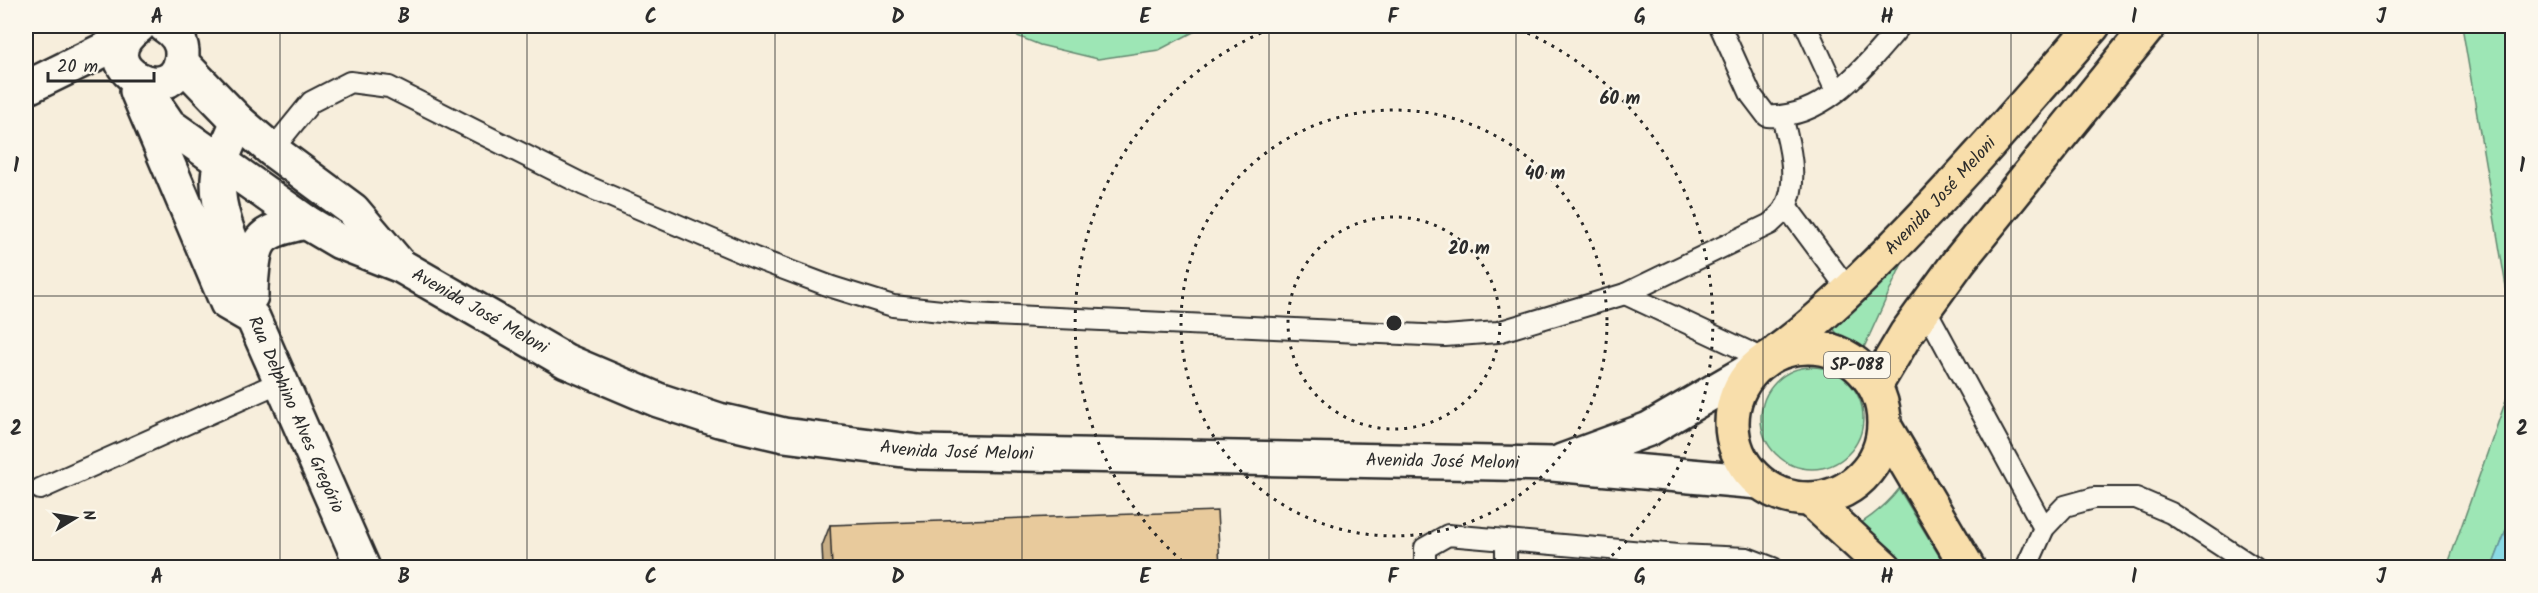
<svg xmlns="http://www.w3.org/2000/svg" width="2538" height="593" font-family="Kalam,sans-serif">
<rect width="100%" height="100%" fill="#f7eedc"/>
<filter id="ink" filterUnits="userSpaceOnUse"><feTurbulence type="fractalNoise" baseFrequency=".0167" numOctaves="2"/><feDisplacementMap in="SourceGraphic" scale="12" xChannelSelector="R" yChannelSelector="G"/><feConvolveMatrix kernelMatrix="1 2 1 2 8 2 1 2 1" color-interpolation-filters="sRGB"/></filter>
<g filter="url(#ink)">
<g fill="#9de6b5" stroke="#648870" stroke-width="1.5">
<path d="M992,26h213l-46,24 -61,9 -58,-14z"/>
<path d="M2462,26h50v296z"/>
<path d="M1899,250l6,7 -44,97 -21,-16 -7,-10z"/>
<circle cx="1812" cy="418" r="51"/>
<path d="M2512,383v132l-20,52h-45z"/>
<path d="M1899,489l47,78h-46l-47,-39c19,-11 33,-22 46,-39z"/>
</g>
<path fill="#8adae4" stroke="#64949a" stroke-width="1.5" d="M2512,515v52h-20z"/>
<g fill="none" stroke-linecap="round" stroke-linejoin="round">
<defs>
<g id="service">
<path d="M1720,26l31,69 16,21c58,4 99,-51 133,-90"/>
<path d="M1806,26l30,65"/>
<path d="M272,150l39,-48 39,-20 39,5 195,98 171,73 77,29 61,19 78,8 474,22 53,-4 127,-38 145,-70c5,-5 13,-11 16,-18 13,-25 3,-64 -4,-89"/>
<path d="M1786,206l64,86"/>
<path d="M1625,294l139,65"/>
<path d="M1925,308l119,220"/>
<path d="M40,489l240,-107"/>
<path d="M1425,568v-20l23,-13 230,20 69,3 26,10"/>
<path d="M1506,568v-28"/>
<path d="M2026,568l18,-40 21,-22 29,-8h42l35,15 84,55"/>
</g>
<g id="minor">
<path id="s1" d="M137,91l90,212 26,15 110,250"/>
<path d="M238,121c-7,18 -19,39 -20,58 -1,38 19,74 33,108v9"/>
</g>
<g id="tertiary">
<path d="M139,26c-58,41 38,88 43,30 1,-13 -6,-23 -17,-30"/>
<path d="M181,62l57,59 34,29 81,60 45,53"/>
<path id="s2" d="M139,81l30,44 137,97 34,20 61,24 165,95 92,39 61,20 65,15 135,17 633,12 207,18"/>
<path d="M26,88l98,-48"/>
<path d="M251,287c4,-50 5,-54 55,-65"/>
<path d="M1562,461l87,-32 105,-61"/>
</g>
<g id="primary">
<circle cx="1808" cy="423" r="76"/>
<path id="s3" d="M1778,351c47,-35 84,-73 125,-114 66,-68 128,-140 190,-211"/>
<path d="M1875,386l31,-52 53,-73 190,-235"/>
<path d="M1885,427l83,141"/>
<path d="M1811,500l74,68"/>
</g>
</defs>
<use href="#service" stroke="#2b2b2b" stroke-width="24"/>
<use href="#minor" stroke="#2b2b2b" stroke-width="38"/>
<use href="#tertiary" stroke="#2b2b2b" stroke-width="38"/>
<use href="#primary" stroke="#2b2b2b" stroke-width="38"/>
<use href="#service" stroke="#fbf7ec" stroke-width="20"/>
<use href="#minor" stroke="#fbf7ec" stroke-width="33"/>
<use href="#tertiary" stroke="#fbf7ec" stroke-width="33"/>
<use href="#primary" stroke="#f8deab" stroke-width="33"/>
</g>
<path fill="#c8ae86" stroke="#2b2b2b" stroke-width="1.5" d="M830,525l390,42h-397l-1,-21z"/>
<path fill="#e8ca9c" stroke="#2b2b2b" stroke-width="1.5" d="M1217,511l3,56h-388l-2,-42z"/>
</g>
<path fill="none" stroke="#2b2b2b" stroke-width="1.5" stroke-opacity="0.55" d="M280,26v542M527,26v542M775,26v542M1022,26v542M1269,26v542M1516,26v542M1763,26v542M2011,26v542M2258,26v542M26,296h2486"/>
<g fill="none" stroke="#2b2b2b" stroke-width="3" stroke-dasharray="3 6">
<circle cx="1394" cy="323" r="106"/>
<circle cx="1394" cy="323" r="213"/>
<path d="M1189 567A319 319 0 0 1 1277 26M1511 26A319 319 0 0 1 1599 567"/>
</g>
<g text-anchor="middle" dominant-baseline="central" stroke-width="5" stroke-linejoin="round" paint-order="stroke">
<rect fill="#fbf7ec" stroke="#696865" stroke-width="1.5" x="1824" y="352" width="66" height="26" rx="4.5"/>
<g font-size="16" font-weight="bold" fill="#2b2b2b">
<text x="1857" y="365">SP-088</text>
</g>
<g font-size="18" fill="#2b2b2b" stroke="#fbf7ec">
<text stroke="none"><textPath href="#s3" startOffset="225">Avenida José Meloni</textPath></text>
<text stroke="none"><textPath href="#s2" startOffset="417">Avenida José Meloni</textPath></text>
<text stroke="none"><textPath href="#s1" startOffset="366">Rua Delphino Alves Gregório</textPath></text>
<text stroke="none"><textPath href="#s2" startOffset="921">Avenida José Meloni</textPath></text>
<text stroke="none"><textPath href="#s2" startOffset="1407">Avenida José Meloni</textPath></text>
</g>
</g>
<circle cx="1394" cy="323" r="9" fill="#2b2b2b" stroke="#fbf7ec" stroke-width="3"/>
<g font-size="18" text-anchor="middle" font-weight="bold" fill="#2b2b2b" stroke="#fbf7ec" stroke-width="5" stroke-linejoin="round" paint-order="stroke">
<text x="1620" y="104">60 m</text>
<text x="1545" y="179">40 m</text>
<text x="1469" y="254">20 m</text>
</g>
<rect width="2538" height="593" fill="none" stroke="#fbf7ec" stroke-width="66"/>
<g transform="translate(75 518) rotate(79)" stroke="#fbf7ec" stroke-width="4.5" paint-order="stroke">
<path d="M0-4.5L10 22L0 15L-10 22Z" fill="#2b2b2b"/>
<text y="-9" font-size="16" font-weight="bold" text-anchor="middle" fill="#2b2b2b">N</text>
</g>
<path d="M48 72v9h106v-9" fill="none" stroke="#2b2b2b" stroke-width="3"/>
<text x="57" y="72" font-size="18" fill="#2b2b2b" stroke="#fbf7ec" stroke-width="4.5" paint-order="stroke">20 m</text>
<rect x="33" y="33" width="2472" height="527" fill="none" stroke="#2b2b2b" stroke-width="2"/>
<g font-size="20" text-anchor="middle" font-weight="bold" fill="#2b2b2b">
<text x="157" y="23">A</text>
<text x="404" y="23">B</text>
<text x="651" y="23">C</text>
<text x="898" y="23">D</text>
<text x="1145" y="23">E</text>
<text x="1393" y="23">F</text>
<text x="1640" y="23">G</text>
<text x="1887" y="23">H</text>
<text x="2134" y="23">I</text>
<text x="2381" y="23">J</text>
<text x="16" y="172">1</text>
<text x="2522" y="172">1</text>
<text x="16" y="435">2</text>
<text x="2522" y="435">2</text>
<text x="157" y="583">A</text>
<text x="404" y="583">B</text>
<text x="651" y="583">C</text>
<text x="898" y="583">D</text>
<text x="1145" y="583">E</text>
<text x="1393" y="583">F</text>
<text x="1640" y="583">G</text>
<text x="1887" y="583">H</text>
<text x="2134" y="583">I</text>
<text x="2381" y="583">J</text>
</g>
</svg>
